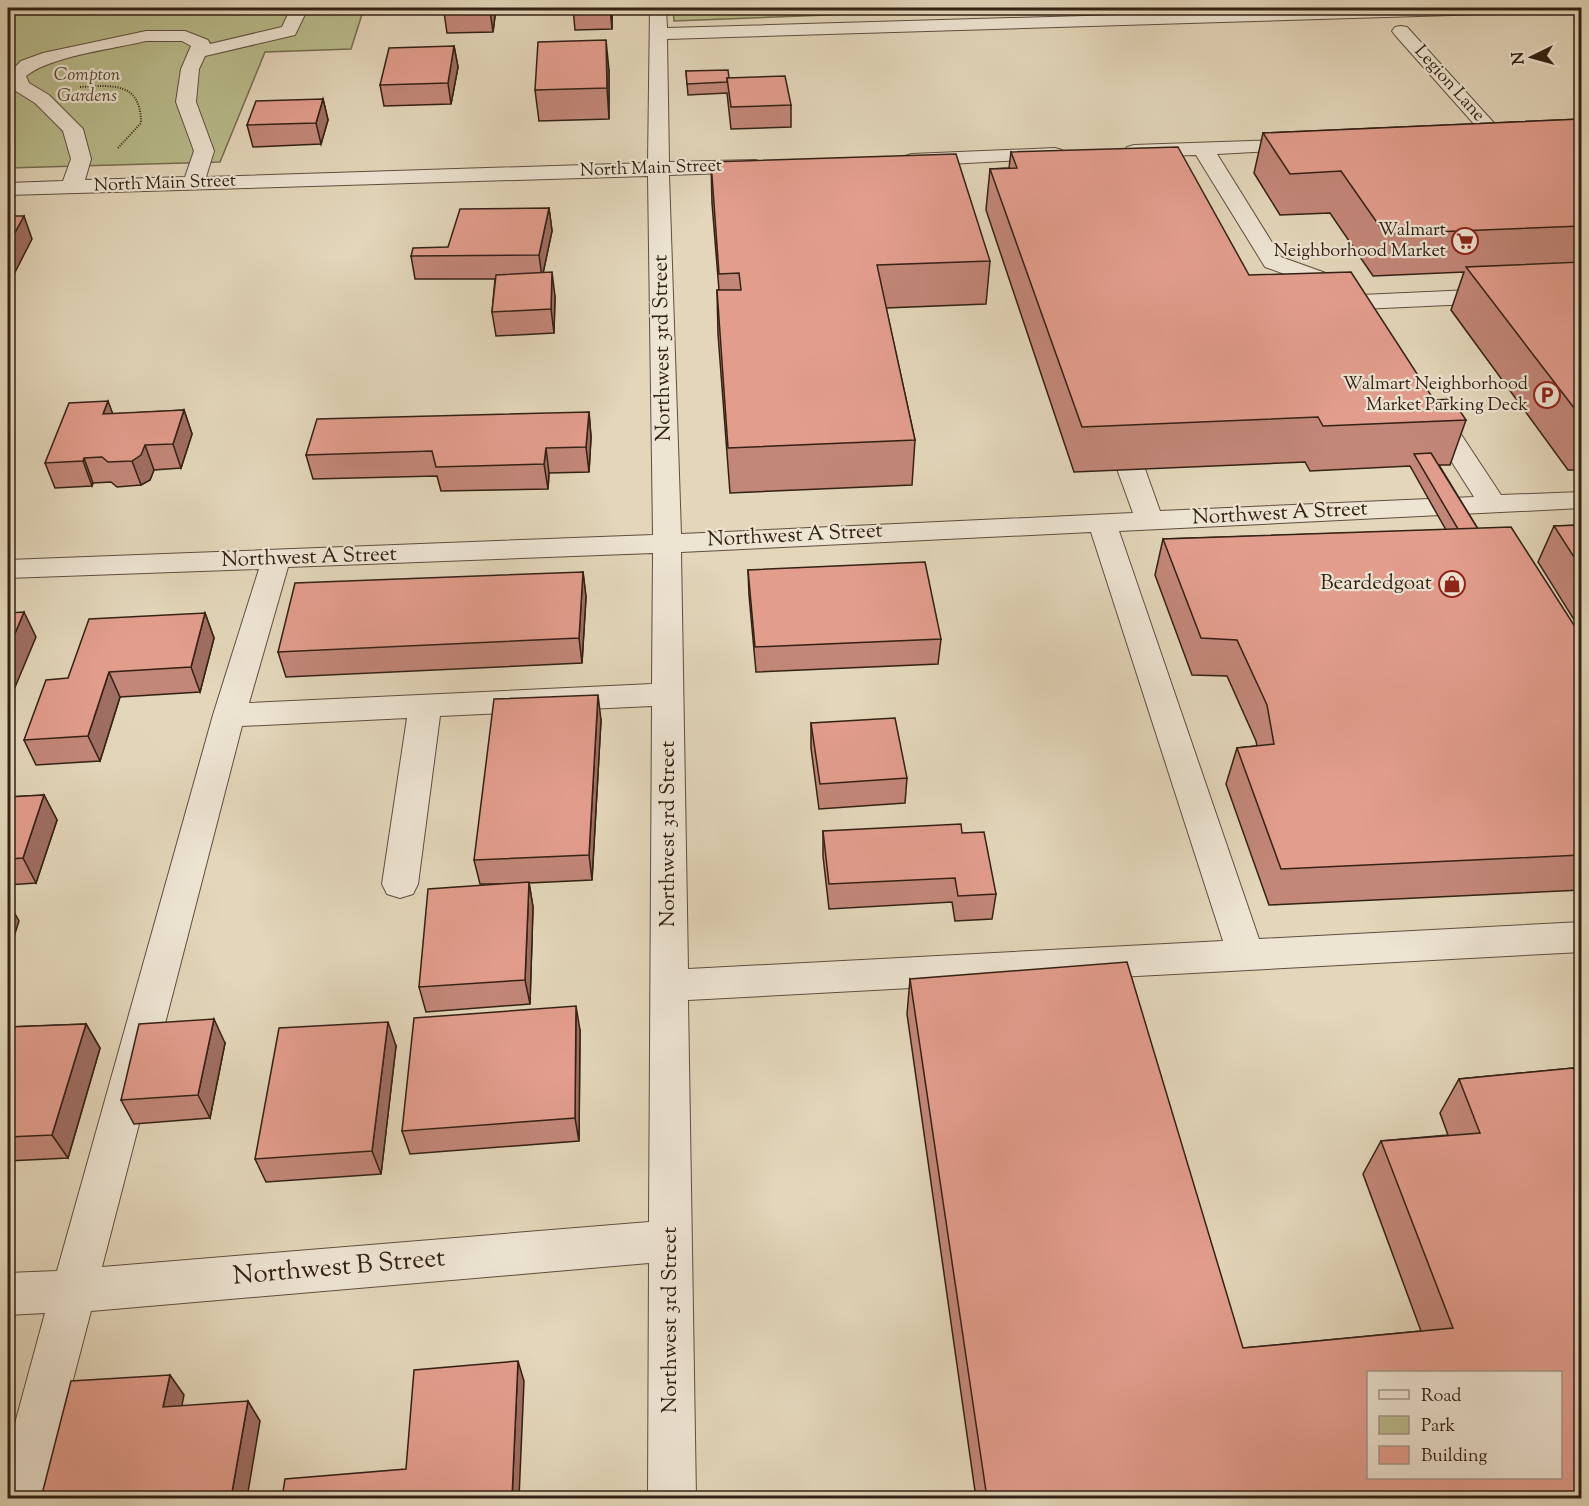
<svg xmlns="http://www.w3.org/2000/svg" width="1589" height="1506" font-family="'Sorts Mill Goudy',serif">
<rect width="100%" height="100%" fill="#e3d6ba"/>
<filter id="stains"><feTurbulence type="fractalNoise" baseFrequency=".00333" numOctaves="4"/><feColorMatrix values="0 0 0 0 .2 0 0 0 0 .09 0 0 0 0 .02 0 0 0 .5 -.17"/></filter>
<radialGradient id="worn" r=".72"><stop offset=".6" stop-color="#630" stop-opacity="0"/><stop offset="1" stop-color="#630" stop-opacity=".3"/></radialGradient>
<g fill="#b9bc8c" stroke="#766e50" stroke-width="1.5">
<path d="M8,8h356l-13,41 -86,3 -45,110 -212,6z"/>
<path d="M673,8h232l1,4 -232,9z"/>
</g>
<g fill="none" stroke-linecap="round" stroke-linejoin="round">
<defs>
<g id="minor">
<path d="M291,8h17l-13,27 -90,21 -6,13 -3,33 18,49 -8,26 442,-14 2,-155h16l1,20 691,-20h168l-2,4 -6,1 -851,26 2,123 86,-2 7,2 3,4 -3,4 -7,2 -86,3 12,359 452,-21 -16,-44 4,-6 10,-2 10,2 4,6 15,42 314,-14 -55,-87 4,-6 9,-2 9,2 60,91 81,-3v16l-463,23 140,408 323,-17v30l-894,48 8,498h-48l1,-235 -558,48 -49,187h-34v-49l37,-136 -37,2v-42l49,-2 156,-556 46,-146 -251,9v-18l645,-25 -5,-359 -640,19v-12l55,-2 8,-22 -8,-28 -28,-28 -21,-13 -6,-16 13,-13 22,-8 103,-22h39l23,9 2,4 72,-17zM146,41h36l9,5 -10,23 -5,33 18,49 -9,26 -100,3 6,-21 -8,-30 -34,-34 -20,-12 -3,-7c25,-20 87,-27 120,-35zM1091,532l132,409 -535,28 -7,-417zM653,553l-1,131 -403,19 39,-136zM652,706l-3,516 -547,45 140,-541 165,-8 -25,166 5,10 13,4 13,-4 5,-10 22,-168z"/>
<path d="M1401,26l6,1 97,107 3,4 -3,4h-14l-95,-107 -3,-4 3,-4z"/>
<path d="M1304,139l7,2 3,4 -3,4 -94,5 64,103 67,24 11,10 -4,5c-10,2 -15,1 -23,-5l-67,-24 -69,-112 -62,2 -7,-2 -3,-4 3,-4 7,-2z"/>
<path d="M1055,148l7,2 3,4 -3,4 -150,8 -7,-2 -3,-4 3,-4 7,-2z"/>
<path d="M1582,285v14l-221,10 -8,-2 -4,-5 4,-5 8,-2z"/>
</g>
</defs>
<use href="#minor" stroke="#5f4e3e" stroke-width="2"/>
<g stroke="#332114" stroke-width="2" stroke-dasharray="1 1.5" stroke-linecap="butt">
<path d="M83,12l16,-4"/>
<path d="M80,87c33,-2 61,-5 61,36l-23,25"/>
</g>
<use href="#minor" fill="#ede4d2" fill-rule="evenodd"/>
</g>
<g fill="#c38779" stroke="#332114" stroke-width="1.5">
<path d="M431,8h65l-3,24 -46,1 -3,-21 -13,1z"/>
<path d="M573,8h39v21l-37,1z"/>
<path d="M454,46l4,21 -7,37 -67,2 -4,-21z"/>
<path d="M609,70v49l-70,2 -4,-31z"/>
<path d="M686,71l43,7 62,27v22l-60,2 -4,-36 -39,2z"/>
<path d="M323,99l5,21 -7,24 -68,3 -6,-22z"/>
<path d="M1581,119v351h-13l-117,-160 13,-38 -91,4 -43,-63 -50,2 -26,-42 9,-40z"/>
<path d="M1011,152l238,123 185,125 32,20 -16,45h-11l39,64 103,107v254l-312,15 -43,-121 11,-36 20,-2 -1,-5 -29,-65 -35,-1 -37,-100 8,-36 283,-9 -36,-64 -100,5 -5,-9 -231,10 -88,-262 4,-41 19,-1z"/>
<path d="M711,162l279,99 -4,43 -100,4 29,132 -3,45 -182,8 -12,-159 -1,-44h2l-7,-87z"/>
<path d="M549,208l3,23 -9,42 12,23 -1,37 -58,3 -4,-24 3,-33h-80l-4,-23 37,-9z"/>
<path d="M184,410l8,24 -11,34 -27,2 -4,10 -9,5 -24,2 -6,-5 -18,1 -1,3 -37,2 -10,-25 68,-49z"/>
<path d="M589,412l2,25 -2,35 -40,1 -1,16 -107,2 -4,-15 -124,3 -7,-24z"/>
<path d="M1581,525v106l-43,-69 16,-36z"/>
<path d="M748,570l193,69 -3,25 -182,8 -7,-77z"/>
<path d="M583,572l3,25 -4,66 -296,14 -8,-25z"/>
<path d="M205,613l9,25 -14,54 -80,5 -20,64 -64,4 -12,-25 44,-62z"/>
<path d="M601,720l-9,160 -63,3 4,24 -3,97 -104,8 -7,-25 85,-103h-24l-6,-24z"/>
<path d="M811,723l96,55 -2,25 -86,6 -8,-61z"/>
<path d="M44,795l13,25 -21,63 -28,2v-88z"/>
<path d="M823,831l139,2 34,61 -4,25 -37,2 -3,-19 -123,7 -6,-53z"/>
<path d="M910,979l333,369 178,-17 -58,-157 18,-33 67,-6 -8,-22 19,-34 114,-11 8,430h-605l-69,-484z"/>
<path d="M86,1024l14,24 -32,110 -60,3v-134z"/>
<path d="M580,1030l-1,111 -169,13 -8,-23z"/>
<path d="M225,1043l-15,75 -76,6 -13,-24z"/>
<path d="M396,1046l-15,128 -115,8 -11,-23z"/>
</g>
<g fill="#9f6e63" stroke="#332114" stroke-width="1.5">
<path d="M490,8h6l-3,24 -3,-21z"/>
<path d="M610,8h2v21z"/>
<path d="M606,40l3,30v49l-2,-31z"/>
<path d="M454,46l4,21 -7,37 -3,-21z"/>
<path d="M323,99l5,21 -7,24 -5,-21z"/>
<path d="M549,208l3,23 -10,47 -3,-23z"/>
<path d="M24,216l8,23 -24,47v-41z"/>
<path d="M552,272l3,24 -1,37 -3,-24z"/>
<path d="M108,401l9,24 -14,-11z"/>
<path d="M184,410l8,24 -11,34 -8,-24z"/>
<path d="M589,412l2,25 -2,35 -3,-25z"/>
<path d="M145,445l9,25 -4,10 -9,5 -9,-24z"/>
<path d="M546,448l3,25 -1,16 -4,-25z"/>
<path d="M84,458l9,25 -1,3 -9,-25z"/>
<path d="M583,572l3,25 -4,66 -3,-25z"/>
<path d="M24,612l12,25 -28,67v-54z"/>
<path d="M205,613l9,25 -14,54 -9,-25z"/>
<path d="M109,672l11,25 -20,64 -12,-25z"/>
<path d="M598,695l3,25 -9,160 -3,-25z"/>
<path d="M44,795l13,25 -21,63 -13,-25z"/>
<path d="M529,882l4,25 -3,97 -5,-24z"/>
<path d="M8,901l11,20 -11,34z"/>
<path d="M576,1006l4,24 -1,111 -4,-23z"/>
<path d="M214,1019l11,24 -15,75 -12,-23z"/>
<path d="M388,1022l8,24 -15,128 -9,-23z"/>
<path d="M86,1024l14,24 -32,110 -16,-23z"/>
<path d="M518,1361l6,20 -5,117h-7z"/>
<path d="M170,1375l14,20 -6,31 -15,-19z"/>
<path d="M248,1401l12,20 -13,77h-16z"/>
</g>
<g fill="#e39d8d" stroke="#332114" stroke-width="1.5" fill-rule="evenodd">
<path d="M445,8h45v3l-46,2z"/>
<path d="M606,40l1,48 -72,2 3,-48z"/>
<path d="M454,46l-6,37 -68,2 9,-37z"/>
<path d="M728,70l1,8h-2v4l-40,2 -1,-13z"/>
<path d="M785,76l6,29 -60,2 -4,-29z"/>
<path d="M323,99l-7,24 -69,2 9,-24z"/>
<path d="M1581,119v107l-196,8 -44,-63 -51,3 -27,-41z"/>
<path d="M1178,147l71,128 102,-3 83,128 18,-1 14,21 -143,6 -5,-9 -236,10 -92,-258 27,-1 -6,-16z"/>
<path d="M956,154l34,107 -113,4 38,175 -187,8 -11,-158h24l-2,-17 -20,1 -8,-112z"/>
<path d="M549,208l-10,47 -128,1 2,-8 35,-1 12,-38z"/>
<path d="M8,216h16l-16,29z"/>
<path d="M1581,262v155l-115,-150z"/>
<path d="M552,272l-1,37 -59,3 4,-37z"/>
<path d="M108,401l-5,13 81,-4 -11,34 -28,1 -4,10 -9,6 -24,1 -6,-5 -18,1 -1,3 -38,2 24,-60z"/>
<path d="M589,412l-3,35 -40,1 -2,16 -108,3 -4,-16 -126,4 11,-36z"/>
<path d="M1431,453l47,76h-20l-44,-75z"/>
<path d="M1581,525v43l-27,-42z"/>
<path d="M1511,527l70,109v10h-3l3,6v203l-300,14 -44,-121 37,-4 -7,-39 -30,-65 -36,-2 -38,-99z"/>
<path d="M925,562l16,77 -186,8 -7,-77z"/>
<path d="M583,572l-4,66 -301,14 17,-69z"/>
<path d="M24,612l-16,38v-37z"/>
<path d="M205,613l-14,54 -82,5 -21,64 -64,4 22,-60 22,-2 21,-59z"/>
<path d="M598,695l-9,160 -115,5 20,-161z"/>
<path d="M895,718l12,60 -87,6 -9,-61z"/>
<path d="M44,795l-21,63 -15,1v-62z"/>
<path d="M961,824l1,9 22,-1 12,62 -38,2 -3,-18 -126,6 -6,-53z"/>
<path d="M529,882l-4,98 -106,7 9,-98z"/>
<path d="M1127,962l116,386 210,-20 -72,-187 99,-8 -21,-54 114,-11 8,10v420h-594l-77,-519zM1368,1372h192v106h-192z"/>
<path d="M576,1006l-1,112 -173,13 12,-113z"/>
<path d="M214,1019l-16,76 -77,5 18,-76z"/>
<path d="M388,1022l-16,129 -117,8 24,-131z"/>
<path d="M86,1024l-34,111 -44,2v-110z"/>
<path d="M518,1361l-6,137h-230l3,-19 121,-10 8,-99z"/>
<path d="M170,1375l-7,32 85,-6 -17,97h-190l30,-117z"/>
</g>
<defs>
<symbol id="supermarket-ring" viewBox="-11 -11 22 22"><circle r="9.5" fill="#ede4d2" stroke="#8f2418" stroke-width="1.5"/><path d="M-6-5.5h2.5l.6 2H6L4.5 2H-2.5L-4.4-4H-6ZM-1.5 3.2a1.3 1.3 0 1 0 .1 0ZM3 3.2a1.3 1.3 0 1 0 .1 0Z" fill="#8f2418"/></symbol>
<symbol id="parking-ring" viewBox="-11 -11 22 22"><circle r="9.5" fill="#ede4d2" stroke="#8f2418" stroke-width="1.5"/><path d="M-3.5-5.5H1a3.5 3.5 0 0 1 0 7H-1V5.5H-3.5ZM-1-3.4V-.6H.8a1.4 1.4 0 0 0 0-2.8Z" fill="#8f2418"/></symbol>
<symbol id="shop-ring" viewBox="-11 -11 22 22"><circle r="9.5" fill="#ede4d2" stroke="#8f2418" stroke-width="1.5"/><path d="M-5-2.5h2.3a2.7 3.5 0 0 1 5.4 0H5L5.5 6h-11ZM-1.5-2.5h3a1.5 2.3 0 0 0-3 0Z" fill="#8f2418"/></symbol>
</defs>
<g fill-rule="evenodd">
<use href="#supermarket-ring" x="1450" y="226" width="30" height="30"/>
<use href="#parking-ring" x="1532" y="380" width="30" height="30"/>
<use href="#shop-ring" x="1437" y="569" width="30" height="30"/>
</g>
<g text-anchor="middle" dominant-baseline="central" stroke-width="4.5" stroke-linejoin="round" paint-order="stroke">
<g font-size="18" font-style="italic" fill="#544832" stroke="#ede4d2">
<text x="87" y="76">Compton<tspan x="87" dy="21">Gardens</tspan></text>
</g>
<g font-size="18" fill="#332114" stroke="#ede4d2">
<text transform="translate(1449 84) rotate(48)">Legion Lane</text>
<text transform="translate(651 169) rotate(-2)">North Main Street</text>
<text transform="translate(165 184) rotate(-2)">North Main Street</text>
</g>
<g font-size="18" fill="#332114" stroke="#ede4d2" text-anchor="end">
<text x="1446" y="231">Walmart<tspan x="1446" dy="21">Neighborhood Market</tspan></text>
<text x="1528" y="385">Walmart Neighborhood<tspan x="1528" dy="21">Market Parking Deck</tspan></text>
</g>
<g font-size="21" fill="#332114" stroke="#ede4d2">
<text transform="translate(663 348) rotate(-91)">Northwest 3rd Street</text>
<text transform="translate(1280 514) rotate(-3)">Northwest A Street</text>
<text transform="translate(795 536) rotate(-3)">Northwest A Street</text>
<text transform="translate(309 558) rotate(-2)">Northwest A Street</text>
<text transform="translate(669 834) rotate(-90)">Northwest 3rd Street</text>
<text transform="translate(671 1320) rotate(-90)">Northwest 3rd Street</text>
</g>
<g font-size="21" fill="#332114" stroke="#ede4d2" text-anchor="end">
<text x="1432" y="584">Beardedgoat</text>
</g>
<g font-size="26" fill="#332114" stroke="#ede4d2">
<text transform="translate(339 1268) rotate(-5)">Northwest B Street</text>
</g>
</g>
<rect width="1589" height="1506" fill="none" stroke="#e3d6ba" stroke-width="30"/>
<rect x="9" y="9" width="1571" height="1488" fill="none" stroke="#332114" stroke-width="3"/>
<rect x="15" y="15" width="1559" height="1476" fill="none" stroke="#332114" stroke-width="1.5"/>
<rect x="1367" y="1371" width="195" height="108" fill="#ede4d2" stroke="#a39686" stroke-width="1.5"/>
<rect x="1379" y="1390" width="30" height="9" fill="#ede4d2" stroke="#a39686" stroke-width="1.5"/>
<text x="1421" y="1401" font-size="18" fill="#332114">Road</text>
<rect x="1379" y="1416" width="30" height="18" fill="#b9bc8c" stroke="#a39686" stroke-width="1.5"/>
<text x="1421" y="1431" font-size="18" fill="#332114">Park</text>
<rect x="1379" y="1446" width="30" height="18" fill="#e39d8d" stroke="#a39686" stroke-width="1.5"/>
<text x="1421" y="1461" font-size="18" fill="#332114">Building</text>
<g transform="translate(1532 57) rotate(265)" stroke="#ede4d2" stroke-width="4.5" paint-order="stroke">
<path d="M0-4.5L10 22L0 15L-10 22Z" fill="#332114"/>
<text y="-9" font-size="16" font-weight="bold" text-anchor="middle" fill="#332114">N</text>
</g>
<rect width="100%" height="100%" filter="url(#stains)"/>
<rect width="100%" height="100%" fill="url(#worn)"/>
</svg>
